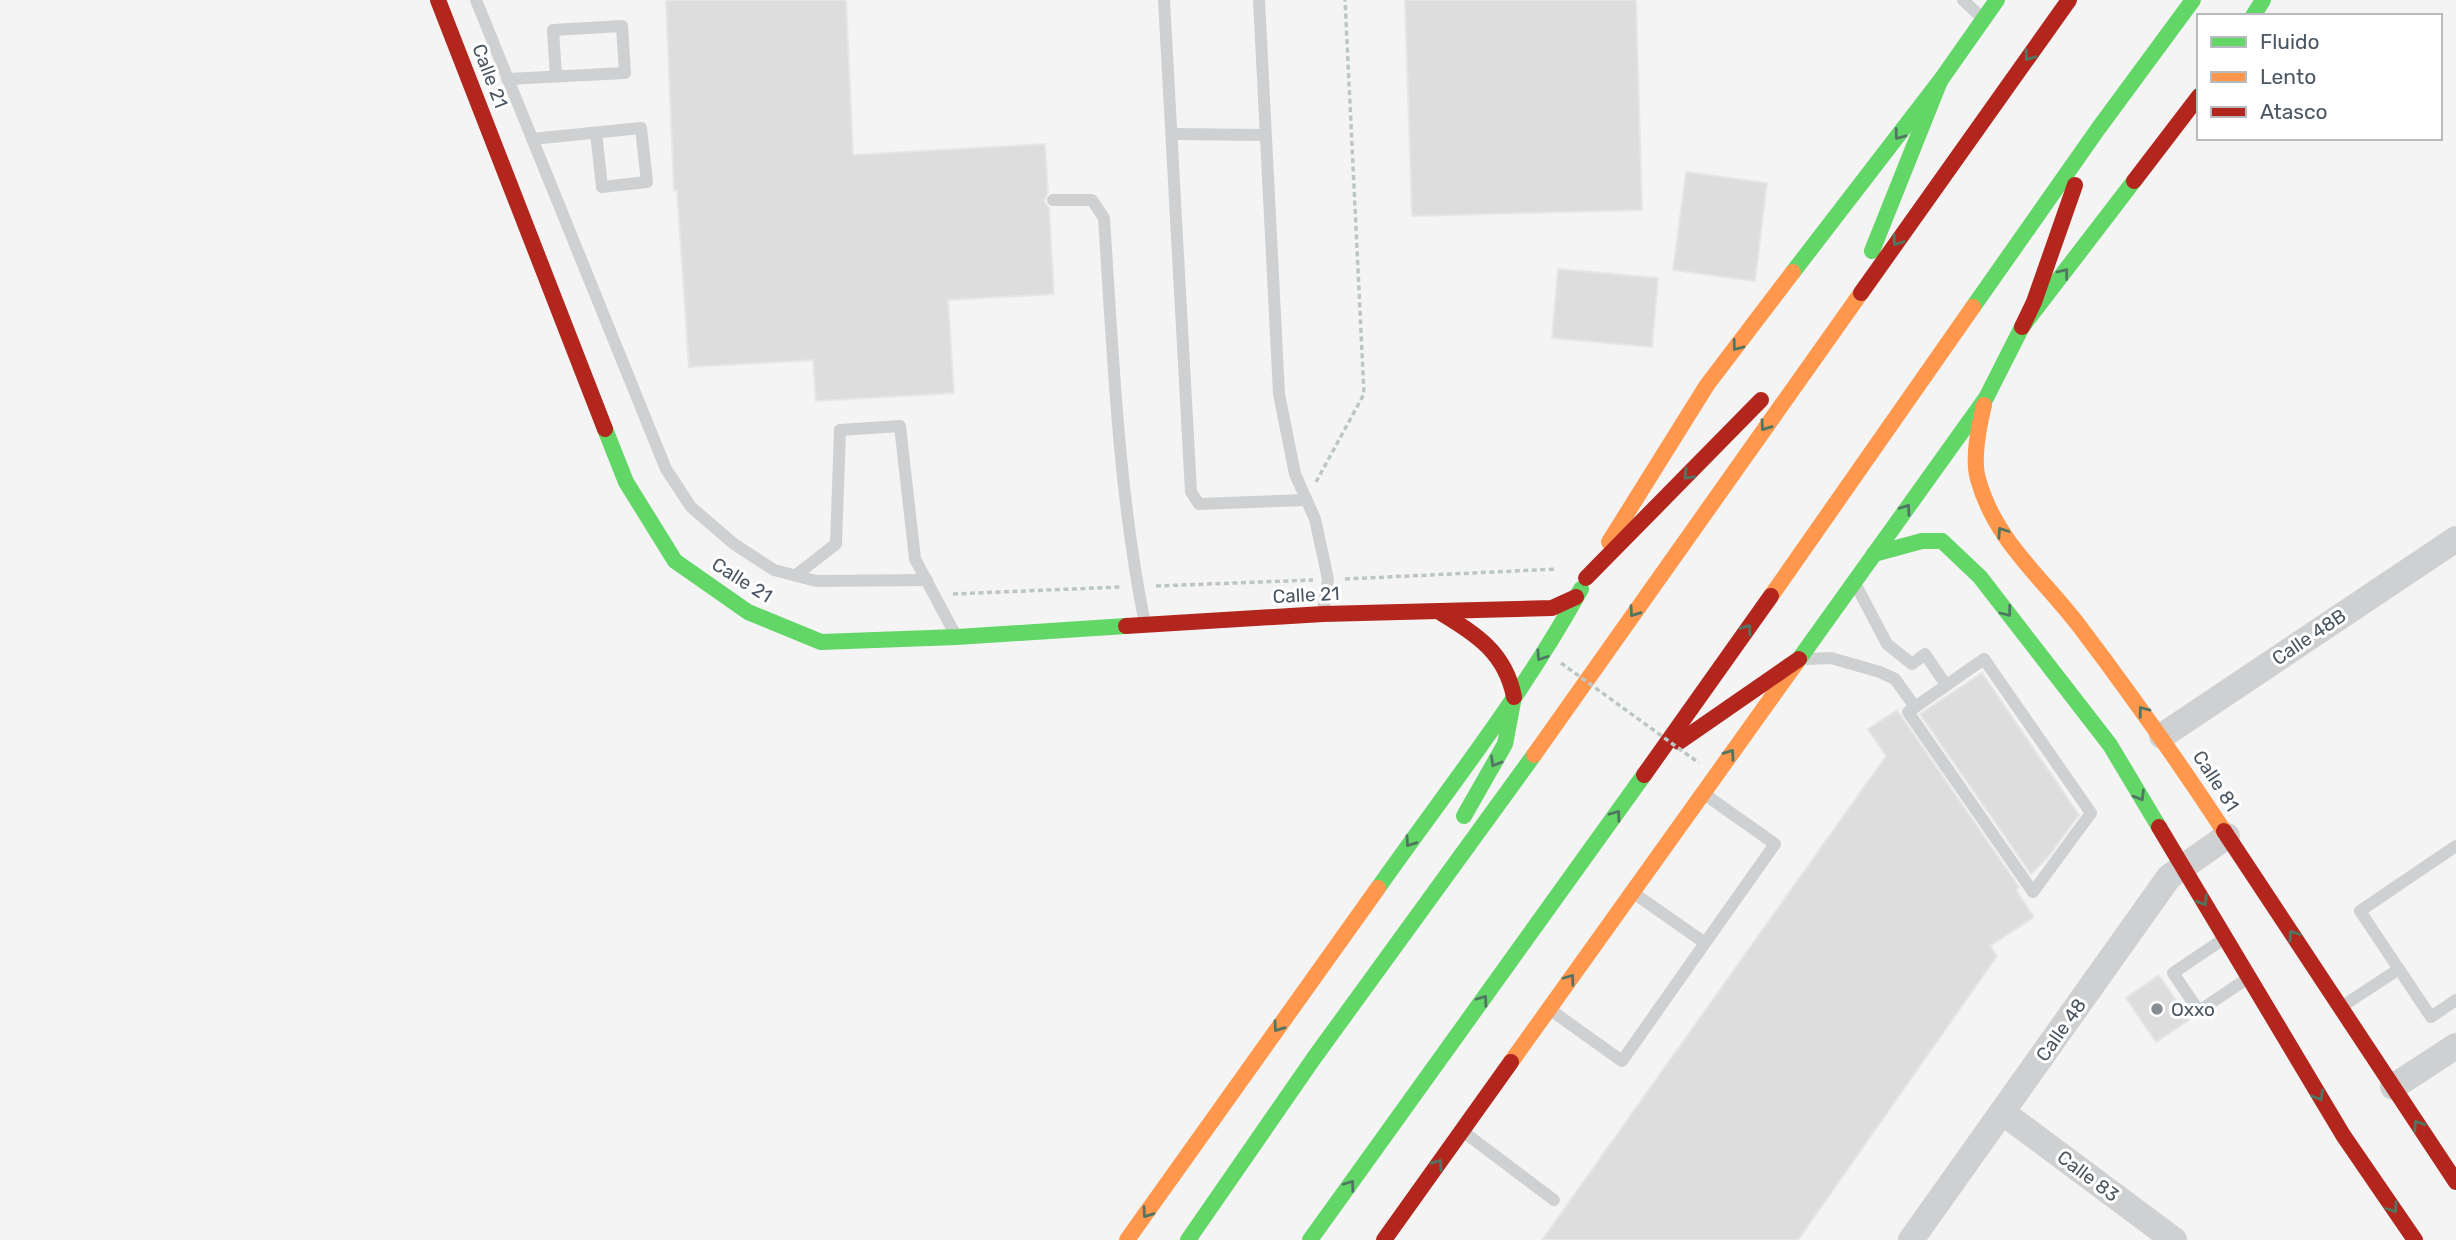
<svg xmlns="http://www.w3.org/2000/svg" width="2456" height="1240" font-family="Rubik,sans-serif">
<rect width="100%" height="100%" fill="#f4f4f4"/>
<g fill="#ddddde" stroke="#e5e6e7" stroke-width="2">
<path d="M666,0h180l7,155 192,-11 3,49 -4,8 5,7 5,86 -106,6 6,93 -138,8 -3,-41 -124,7 -12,-177h-3z"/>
<path d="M1405,0h231l6,210 -230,6z"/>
<path d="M1686,172l81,11 -12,98 -82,-11z"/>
<path d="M1558,269l100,9 -6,69 -100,-9z"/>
<path d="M1982,673l97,142 -31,42 -17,17 -111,-160z"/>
<path d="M1897,710l122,177 -3,3 18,27 -44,29 7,10 -199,284h-256l344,-484 -18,-27z"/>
<path d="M2159,975l30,45 -33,22 -30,-44z"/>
</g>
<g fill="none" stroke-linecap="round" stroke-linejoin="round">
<g stroke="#bcc7c4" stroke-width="3.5" stroke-dasharray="5 3.5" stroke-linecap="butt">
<path d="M1316,482l48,-88 -19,-394"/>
<path d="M1345,579l212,-10"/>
<path d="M1156,586l157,-6"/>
<path d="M953,594l167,-7"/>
</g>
<g stroke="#ced0d2" stroke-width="12">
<path d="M476,0l190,469 25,38 43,37 40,26 42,11 111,-1"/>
<path d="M1164,0l27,492 8,12 107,-4"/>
<path d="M1259,0l20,394 16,80 20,45 13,60 -5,32"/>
<path d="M1963,0l18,17"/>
<path d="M507,79l118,-6 -3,-47 -69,4 3,46"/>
<path d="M1172,134l93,1"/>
<path d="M532,139l109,-11 6,54 -45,5 -6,-54"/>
<path d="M1053,200h39l12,18c9,135 14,273 41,406"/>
<path d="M796,575l40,-31 4,-114 60,-4 15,133 40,75"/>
<path d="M1857,587l30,57 25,20 13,-10 21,31"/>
<path d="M1807,659l24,-1 49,14 15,7 20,28"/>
<path d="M1984,659l107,154 -58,79 -125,-180z"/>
<path d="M2456,846l-96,65 71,106 25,-17"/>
<path d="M1635,894l70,49 70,-99 -68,-48"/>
<path d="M2222,940l-49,33 26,38 49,-33"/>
<path d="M2344,1005l55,-36"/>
<path d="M1552,1011l70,50 83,-118"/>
<path d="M1465,1133l89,67"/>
</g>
<g stroke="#ced0d2" stroke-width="26">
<path d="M2162,736l294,-197"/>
<path d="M2393,1087l63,-41"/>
<path d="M2002,1112l172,128"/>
<path d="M1911,1240l258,-363 58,-41"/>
</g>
<g stroke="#63d668" stroke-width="16">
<path d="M2253,16l10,-16"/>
<path d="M1872,251l68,-170"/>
<path d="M1793,272l147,-191 57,-81"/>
<path d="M1973,307l125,-178 95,-129"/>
<path d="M605,429l21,53 49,79 73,51 73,30 136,-5 169,-11"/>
<path d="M1874,554l48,-13h20l38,36 130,168 49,82"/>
<path d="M1797,662l189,-264 36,-71 112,-146"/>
<path d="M1464,816l41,-72 9,-47"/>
<path d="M1378,888c69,-98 145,-193 203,-299"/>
<path d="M1188,1240l126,-182 220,-303"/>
<path d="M1310,1240l334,-465"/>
</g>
<g stroke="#ff974d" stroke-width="16">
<path d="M1984,405c-5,21 -12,53 -6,74 17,62 64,98 102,148 50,66 98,134 144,204"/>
<path d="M1609,542l98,-157 86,-113"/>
<path d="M1771,596l202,-289"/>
<path d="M1534,755l327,-462"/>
<path d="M1511,1062l286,-400"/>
<path d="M1127,1240l251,-352"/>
</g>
<g stroke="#b3261e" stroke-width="16">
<path d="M438,0l167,429"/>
<path d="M2134,181l65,-85"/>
<path d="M1861,293l208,-293"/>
<path d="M2022,327l12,-25 41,-117"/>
<path d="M1586,578l175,-178"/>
<path d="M1438,611c37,23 67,40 76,86"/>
<path d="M1126,626l197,-12 229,-6 24,-11"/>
<path d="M1679,742l120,-83"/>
<path d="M1644,775l127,-179"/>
<path d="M2159,827l184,308 72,105"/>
<path d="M2224,831l232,351"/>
<path d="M1384,1240l127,-178"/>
</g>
<path stroke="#bcc7c4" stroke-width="3.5" stroke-dasharray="5 3.5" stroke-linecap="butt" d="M1561,663l138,100"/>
</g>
<defs><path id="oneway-chevron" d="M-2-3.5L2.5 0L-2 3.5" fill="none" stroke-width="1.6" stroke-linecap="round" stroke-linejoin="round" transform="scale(1.75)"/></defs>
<g stroke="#507663">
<use href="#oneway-chevron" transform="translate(2029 56) rotate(126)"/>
<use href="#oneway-chevron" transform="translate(1899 135) rotate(127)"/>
<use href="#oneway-chevron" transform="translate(1897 241) rotate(126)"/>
<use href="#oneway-chevron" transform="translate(2064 273) rotate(-52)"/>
<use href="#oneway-chevron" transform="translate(1737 346) rotate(127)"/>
<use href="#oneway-chevron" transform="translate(1765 426) rotate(125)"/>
<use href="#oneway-chevron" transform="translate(1688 475) rotate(135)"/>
<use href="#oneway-chevron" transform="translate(1906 509) rotate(-54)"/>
<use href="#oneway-chevron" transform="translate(2002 532) rotate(-124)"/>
<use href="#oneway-chevron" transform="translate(1634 612) rotate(125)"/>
<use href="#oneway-chevron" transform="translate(2007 612) rotate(52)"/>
<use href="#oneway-chevron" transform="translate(1747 629) rotate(-55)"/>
<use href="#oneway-chevron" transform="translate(1541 656) rotate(124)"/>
<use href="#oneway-chevron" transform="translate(2143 711) rotate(-127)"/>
<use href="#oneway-chevron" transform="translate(1730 754) rotate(-55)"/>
<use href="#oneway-chevron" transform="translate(1495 762) rotate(120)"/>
<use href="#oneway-chevron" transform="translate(2140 796) rotate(59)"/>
<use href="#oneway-chevron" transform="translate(1616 815) rotate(-54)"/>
<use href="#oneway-chevron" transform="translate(1410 842) rotate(125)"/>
<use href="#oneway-chevron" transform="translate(2203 901) rotate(59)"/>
<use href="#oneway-chevron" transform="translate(2293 935) rotate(-124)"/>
<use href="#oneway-chevron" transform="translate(1570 979) rotate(-54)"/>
<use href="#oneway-chevron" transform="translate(1483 1000) rotate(-54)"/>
<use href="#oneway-chevron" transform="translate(1278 1027) rotate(125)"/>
<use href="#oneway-chevron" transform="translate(2319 1096) rotate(59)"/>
<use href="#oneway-chevron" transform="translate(2418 1125) rotate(-123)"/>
<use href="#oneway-chevron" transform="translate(1438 1164) rotate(-55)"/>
<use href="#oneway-chevron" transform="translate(1350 1185) rotate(-54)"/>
<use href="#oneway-chevron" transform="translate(2393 1208) rotate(56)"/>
<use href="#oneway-chevron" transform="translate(1147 1213) rotate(125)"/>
</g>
<circle fill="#868d94" stroke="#fff" stroke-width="2.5" cx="2157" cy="1009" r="7"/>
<g text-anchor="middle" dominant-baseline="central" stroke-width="6" stroke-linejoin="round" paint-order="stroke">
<g font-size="19" fill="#4a5661" stroke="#fff">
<text transform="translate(490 76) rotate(69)">Calle 21</text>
<text transform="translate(742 580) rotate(32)">Calle 21</text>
<text transform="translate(1306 595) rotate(-3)">Calle 21</text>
<text transform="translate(2309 637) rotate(-34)">Calle 48B</text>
<text transform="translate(2216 781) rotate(57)">Calle 81</text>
<text transform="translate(2061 1030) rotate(-55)">Calle 48</text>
<text transform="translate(2088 1176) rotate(37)">Calle 83</text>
</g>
<g font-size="19" fill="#4a5661" stroke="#fff" text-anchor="start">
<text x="2171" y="1009">Oxxo</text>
</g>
</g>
<rect x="2197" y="14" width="245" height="126" fill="#ffffff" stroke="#b7bbc0" stroke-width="2"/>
<rect x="2211" y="37" width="35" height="10" fill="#63d668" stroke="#b7bbc0" stroke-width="2"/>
<text x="2260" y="49" font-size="21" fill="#4a5661">Fluido</text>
<rect x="2211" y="72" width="35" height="10" fill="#ff974d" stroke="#b7bbc0" stroke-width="2"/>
<text x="2260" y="84" font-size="21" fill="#4a5661">Lento</text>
<rect x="2211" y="107" width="35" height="10" fill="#b3261e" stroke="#b7bbc0" stroke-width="2"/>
<text x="2260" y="119" font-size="21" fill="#4a5661">Atasco</text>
</svg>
